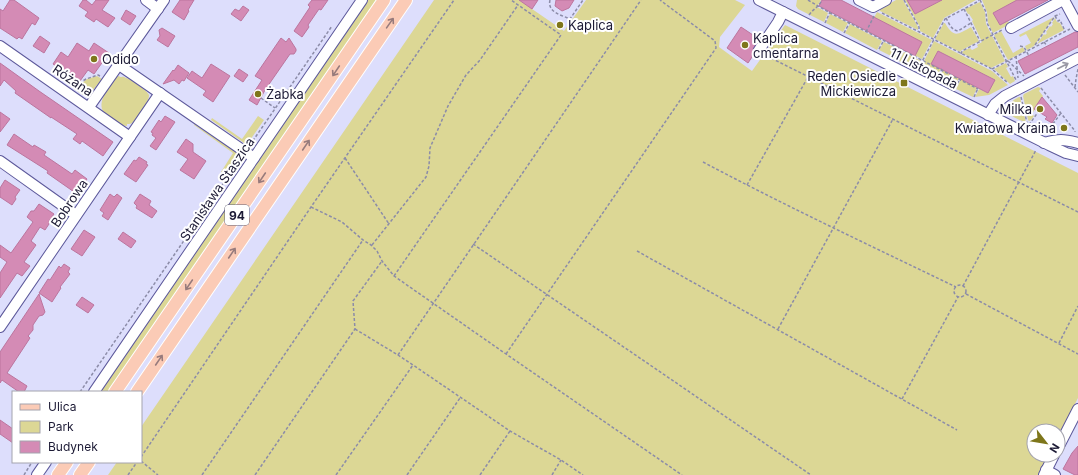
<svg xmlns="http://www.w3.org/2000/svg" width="1078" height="475" font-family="Inter,sans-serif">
<rect width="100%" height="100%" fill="#dddefc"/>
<g fill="#dcd795">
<path d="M368,0h9l-23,34h-2v3l-37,54 -3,1v2l-32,48 -3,1v2l-33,48 -1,1 -1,2 -33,49h-1l-1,3 -33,48 -2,1v2l-33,48 -2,2v1l-29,42h-9z"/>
<path d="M434,0h85l45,31 22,-31h149l10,5 -25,32 -1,10 33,24 33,-46 293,148v225l-20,39v-6h-24v24h15l-11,20h-930l9,-13h24v-35z"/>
<path d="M797,0h24l-4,7 11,6 -4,9 -26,-13 -2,-3z"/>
<path d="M896,0h7l15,27v3l-38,-19v-2z"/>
<path d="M905,0h5l-2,1 7,13 27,-14h34l-32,18 -11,20 -13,-7v-4z"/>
<path d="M982,0h35l-24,13 7,12 8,-4 2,3 -17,9 -5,-10 -1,-11z"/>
<path d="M980,2l5,10 1,12 19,37 -14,7 -29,-15 1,-2 7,-3 2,2 6,-3 -1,-2 5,-3 -10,-21 1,-1 -4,-6h-1l-3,-5z"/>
<path d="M877,12l55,28 -10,19 -55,-28z"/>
<path d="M830,14l18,9 -5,9 -17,-9z"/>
<path d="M1054,17l-20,29 -7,4 -2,-4 6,-3 -5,-9 -6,3 -1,-2z"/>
<path d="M1055,18l2,4 3,1 4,7 -27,14 7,-10 1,1 2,-2 -1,-1 4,-6 1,1 2,-3 -1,-1z"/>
<path d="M944,23h1c9,15 12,12 26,4l8,14 -17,9 -2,2 -25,-13z"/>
<path d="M850,24l32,17 -5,9 -32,-17z"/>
<path d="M1001,31l12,22 10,-6 2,4 -17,9 -14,-25z"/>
<path d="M934,41l58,30 16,14 -19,10 -14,2 4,-8 9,4 7,-13 -57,-29 -7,13 10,5 -6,10 -16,-8z"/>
<path d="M884,42l18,9 -5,8 -18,-9z"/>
<path d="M904,52l17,9 -4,8 -18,-8z"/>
<path d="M1006,63l2,4 -2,1 5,9 2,-1 2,5 -5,3 -16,-15z"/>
<path d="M943,70l16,8 -5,10 -17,-8z"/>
<path d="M97,76l5,3 -13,16h-6l-9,-6 3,-6h5l5,-4z"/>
<path d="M118,76h1l1,1c3,0 3,-1 6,1 4,1 22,13 23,17 1,5 -12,24 -16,27 -2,2 -3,2 -6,2v2c-6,0 -10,-4 -14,-7 -4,-2 -8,-5 -10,-8 -6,-11 8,-27 15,-35z"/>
<path d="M961,79l16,9 -4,9 -17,-8z"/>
<path d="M1038,87l3,1 -2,3 4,5 -11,18 2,2 -3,4 -2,1 -1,-1 -5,-24 1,-2z"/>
<path d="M1019,97h1l6,26c-5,-3 -12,-5 -15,-8 -6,-8 1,-15 8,-18z"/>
<path d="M258,116l6,4 -16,23h-4l-33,-23 1,-2 30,21z"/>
<path d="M194,124l43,29 1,6 -12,16 -5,-3 12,-19 -39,-28z"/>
</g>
<g fill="#d48bb5" stroke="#bc759e">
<path d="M10,0h4l25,18 -4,7 -3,-2 -10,16 -3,-2 -2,2 -17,-11v-19l3,2z"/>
<path d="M83,0h3l6,5 4,-5h13l-7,10 13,8 -7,9 -12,-8 -2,3 -9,-6 3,-4 -9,-6z"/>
<path d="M180,0h14l-6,10 1,1 -5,9 -12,-8z"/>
<path d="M312,0h16l-7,10 -2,-1 -11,16 1,2 -7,10 -8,-6 16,-24 -2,-2z"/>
<path d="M519,0h19l-6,9z"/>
<path d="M556,0h18l-5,8 -7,3 -7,-5z"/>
<path d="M822,0h19l81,42 -7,14 -96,-50z"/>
<path d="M907,0h35l-27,14z"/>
<path d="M1017,0h31l-48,25 -7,-12z"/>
<path d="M243,6l6,4 -8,11 -10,-7 4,-5 4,2z"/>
<path d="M126,10l10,6 -6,9 -9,-6z"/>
<path d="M741,27l18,12 -6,10 1,5 -6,9 -21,-15z"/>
<path d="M162,28l13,8 -7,11 -11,-7 3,-4 -1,-6z"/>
<path d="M1075,32h3v15l-53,27 -7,-13z"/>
<path d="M40,36l10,7 -6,10 -11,-7z"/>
<path d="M281,38l5,4 3,-4 7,11v2l-2,3h-4l-25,36 -8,15 -8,-5 13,-20 -7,-4z"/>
<path d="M77,43l12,8 5,-8 15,10 -15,21 -6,-4 -8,11 -14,-11 -1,2 -12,-8 8,-12 7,5z"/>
<path d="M938,51l57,29 -7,13 -57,-29z"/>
<path d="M0,63l39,28 74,51 -10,14 -21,-15 -2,3 -7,-5 4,-5 -26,-17v1l-36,-25 1,-2 -12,-11 -4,6z"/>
<path d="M211,64l19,12 -17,26 -10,-7 3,-4 -19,-13 5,-7 10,7z"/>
<path d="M178,65l11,8 -5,8 -2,-1 -3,4 -5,-4 -11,4 10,-14 1,1z"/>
<path d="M239,69l9,6 -5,7 -9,-6z"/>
<path d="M1042,97l15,18 -5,8 -7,-4 2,-2 -13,-8z"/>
<path d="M0,112l10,7 -10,13z"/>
<path d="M165,116l10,6 -19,28 -6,-4 6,-8 -4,-3 1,-2 -2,-1 8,-12 2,2z"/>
<path d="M14,134l19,13 1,-2 12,7 -2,3 28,19 3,-4 12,9 -10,15 -30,-21 1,-2 -41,-26z"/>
<path d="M186,139l7,5v8l13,9 -12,18 -14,-9 8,-11 -11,-7z"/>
<path d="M139,157l8,5 -1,2 2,1 -12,17 -12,-8 10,-14 2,1z"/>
<path d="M5,180l15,10 -5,7 1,2 -4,6 -12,-8v-9z"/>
<path d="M110,194l4,3 3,-3 5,4 -14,22 -6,-4 2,-3 -4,-3z"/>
<path d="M140,194l11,7 -2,4 8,6 -5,7 -16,-10 1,-2 -3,-3z"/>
<path d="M39,204l15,10 -5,7v3l-4,6 -5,-3 -9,14 5,4 -12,17 6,4 -8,10 -5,-3 -17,25v-25l7,-11 -7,-5v-12l11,8 22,-31 -6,-5 4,-6h3z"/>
<path d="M84,230l11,7 -13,19 -11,-7z"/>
<path d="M123,232l13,9 -5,7 -13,-9z"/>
<path d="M64,264l6,4 -2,4 2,2 -10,13 1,1 -9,14 -13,-9 9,-14 2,1 9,-14 2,2z"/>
<path d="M39,294l6,18 -2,3 -4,1 -6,9v5l-5,6 2,2 -23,35 20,13 -3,6h-5l-17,-12 -2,3v-31z"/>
<path d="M82,297l12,8 -6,8 -12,-8z"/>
<path d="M0,420l13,9v14l-13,-9z"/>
<path d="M1078,446v29h-3l-12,-6 9,-16z"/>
</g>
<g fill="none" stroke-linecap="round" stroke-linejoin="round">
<defs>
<g id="minor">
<path d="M146,0l12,9"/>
<path d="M759,0l290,145 17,8 12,3"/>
<path d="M859,0l14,7 13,-7"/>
<path d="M1064,0l14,26"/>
<path d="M1011,28l52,-28"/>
<path d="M0,46l130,91"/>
<path d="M759,50l19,-28 5,-10"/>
<path d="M119,65l135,93"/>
<path d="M89,107l75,-107"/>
<path d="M988,115l7,-11 10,-8 73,-38"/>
<path d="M1044,143c15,-4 19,-4 34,0"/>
<path d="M0,161l76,54"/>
<path d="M0,327l160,-234"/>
<path d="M94,392l268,-392"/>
<path d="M1058,448l20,-39"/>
<path d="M1046,470l9,5"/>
<path d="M37,475l9,-13"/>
<path d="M1044,475l10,-20"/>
</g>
<g id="major">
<path d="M115,392l269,-392"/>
<path d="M137,392l269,-392"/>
<path d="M58,475l9,-13"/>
<path d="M80,475l9,-13"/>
</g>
</defs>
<use href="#minor" stroke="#5d599b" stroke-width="12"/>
<use href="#major" stroke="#fff" stroke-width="14"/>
<g stroke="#8c8ca8" stroke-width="1.5" stroke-dasharray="3 2" stroke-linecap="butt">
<path d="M550,0c-3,12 11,15 20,19l13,-19"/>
<path d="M808,0l22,13 148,76"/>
<path d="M904,0l15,27v5"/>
<path d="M980,0l6,12 1,11 29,57"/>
<path d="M964,9l16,32"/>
<path d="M882,13l110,56 16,14"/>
<path d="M809,15c5,-7 9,-7 13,-15"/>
<path d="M1055,16l3,5 2,-1 5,11"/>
<path d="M946,18c3,5 5,12 12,13l13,-8"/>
<path d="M825,23l5,-11"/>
<path d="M866,32l8,-16"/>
<path d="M844,33l6,-11"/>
<path d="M1044,42l3,4"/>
<path d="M1035,45l20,-29 5,-2"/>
<path d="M1020,46l4,1 5,9"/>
<path d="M879,49l5,-9"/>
<path d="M961,54l1,-3 40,-21"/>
<path d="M767,56l311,156"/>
<path d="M1016,56l2,22"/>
<path d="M899,59l4,-9"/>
<path d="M1008,61l16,15"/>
<path d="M918,69l27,-50 32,-17 2,-2"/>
<path d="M992,69l78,-40"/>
<path d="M1065,75l13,17"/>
<path d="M936,79l6,-10"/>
<path d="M74,81l7,1 5,-3 12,-4 2,1"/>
<path d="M1075,87l1,-8 2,-10"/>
<path d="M955,88l5,-9"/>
<path d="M1041,88l34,43v1"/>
<path d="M974,97l4,-9"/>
<path d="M1021,97l6,26"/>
<path d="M261,98l14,10"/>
<path d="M1029,125l9,-13"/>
<path d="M1047,132l14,-19"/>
<path d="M250,145l82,-119"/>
<path d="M345,158l44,66"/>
<path d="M703,162c83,44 168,84 253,125"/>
<path d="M747,185l61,-108"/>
<path d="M311,207l31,15 21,18 8,5 6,6 5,10 12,15 112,78 176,121"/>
<path d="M473,244l338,231"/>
<path d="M372,245l54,-68 3,-11 1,-18 18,-42 18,-31 14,-15 38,-55"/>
<path d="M637,251l320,179"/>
<path d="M394,276l167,-241 -50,-35"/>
<circle cx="960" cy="291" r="6"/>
<path d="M963,286l73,-136"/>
<path d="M966,294l112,60"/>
<path d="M355,329l43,26 15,10 97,66 51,29 22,15"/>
<path d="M778,329l115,-210"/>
<path d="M1059,343l19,-37"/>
<path d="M506,354l210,-306 -1,-7 -55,-41"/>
<path d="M398,355l243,-355"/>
<path d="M80,392l160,-233"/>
<path d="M902,399l56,-102"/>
<path d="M141,457l170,-250 143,-207"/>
<path d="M141,461l17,14"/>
<path d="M24,475l8,-13"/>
<path d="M128,475l9,-13"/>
<path d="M202,475l161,-235"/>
<path d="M255,475l100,-146 -2,-28 29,-40"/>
<path d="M336,475l77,-110"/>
<path d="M407,475l53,-77"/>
<path d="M480,475l30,-44"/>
<path d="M552,475l9,-15"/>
</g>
<use href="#minor" stroke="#fff" stroke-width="10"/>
<use href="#major" stroke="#fbcbb6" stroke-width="12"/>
</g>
<defs><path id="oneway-shaft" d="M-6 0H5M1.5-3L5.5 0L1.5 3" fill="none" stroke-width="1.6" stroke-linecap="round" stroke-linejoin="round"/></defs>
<g stroke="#977b7c">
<use href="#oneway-shaft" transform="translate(390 23) rotate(-55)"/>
<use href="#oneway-shaft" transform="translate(336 71) rotate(124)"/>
<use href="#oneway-shaft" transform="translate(306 145) rotate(-56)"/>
<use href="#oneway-shaft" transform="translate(262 178) rotate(124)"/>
<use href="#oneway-shaft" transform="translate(232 253) rotate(-56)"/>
<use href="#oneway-shaft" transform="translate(189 285) rotate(124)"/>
<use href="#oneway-shaft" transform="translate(159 360) rotate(-56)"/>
</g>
<use stroke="#9998a4" href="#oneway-shaft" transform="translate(1063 66) rotate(-27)"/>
<g fill="#7e761b" stroke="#fff" stroke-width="1.5">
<circle cx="560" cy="25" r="4"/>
<circle cx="745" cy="45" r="4"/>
<circle cx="94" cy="59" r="4"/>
<rect x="900" y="79" width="8" height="8" rx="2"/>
<circle cx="258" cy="94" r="4"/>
<circle cx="1040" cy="109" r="4"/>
<circle cx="1064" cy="128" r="4"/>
</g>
<g text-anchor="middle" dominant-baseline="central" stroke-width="4" stroke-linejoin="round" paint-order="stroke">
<rect fill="#fff" stroke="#605f72" stroke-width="1" x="225" y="205" width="24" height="20" rx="3"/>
<g font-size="12" font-weight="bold" fill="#1c1a35">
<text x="237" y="215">94</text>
</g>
<g font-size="13" fill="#1c1a35" stroke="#fff" text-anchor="start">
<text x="568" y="25">Kaplica</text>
<text x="753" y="38">Kaplica<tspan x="753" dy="15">cmentarna</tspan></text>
<text x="102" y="59">Odido</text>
<text x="896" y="76" text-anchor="end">Reden Osiedle<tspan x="896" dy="15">Mickiewicza</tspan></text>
<text x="266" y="94">Żabka</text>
<text x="1032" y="109" text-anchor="end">Milka</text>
<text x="1056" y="128" text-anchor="end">Kwiatowa Kraina</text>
</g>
<g font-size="13" fill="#1c1a35" stroke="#fff">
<text transform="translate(924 68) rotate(27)">11 Listopada</text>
<text transform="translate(73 80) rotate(34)">Różana</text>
<text transform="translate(217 189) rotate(-56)">Stanisława Staszica</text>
<text transform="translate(69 203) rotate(-56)">Bobrowa</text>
</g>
</g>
<rect x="12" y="391" width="130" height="72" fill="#ffffff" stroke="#a4a3ae"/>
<rect x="20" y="404" width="20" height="6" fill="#fbcbb6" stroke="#a4a3ae"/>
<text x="48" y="411" font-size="12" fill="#1c1a35">Ulica</text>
<rect x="20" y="421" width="20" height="12" fill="#dcd795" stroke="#a4a3ae"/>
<text x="48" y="431" font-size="12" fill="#1c1a35">Park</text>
<rect x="20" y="441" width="20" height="12" fill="#d48bb5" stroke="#a4a3ae"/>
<text x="48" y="451" font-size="12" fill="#1c1a35">Budynek</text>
<g transform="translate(1046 443) rotate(121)"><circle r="19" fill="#ffffff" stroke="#a4a3ae"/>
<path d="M0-3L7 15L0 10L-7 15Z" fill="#7e761b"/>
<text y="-6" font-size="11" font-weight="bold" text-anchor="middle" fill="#1c1a35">N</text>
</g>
</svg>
